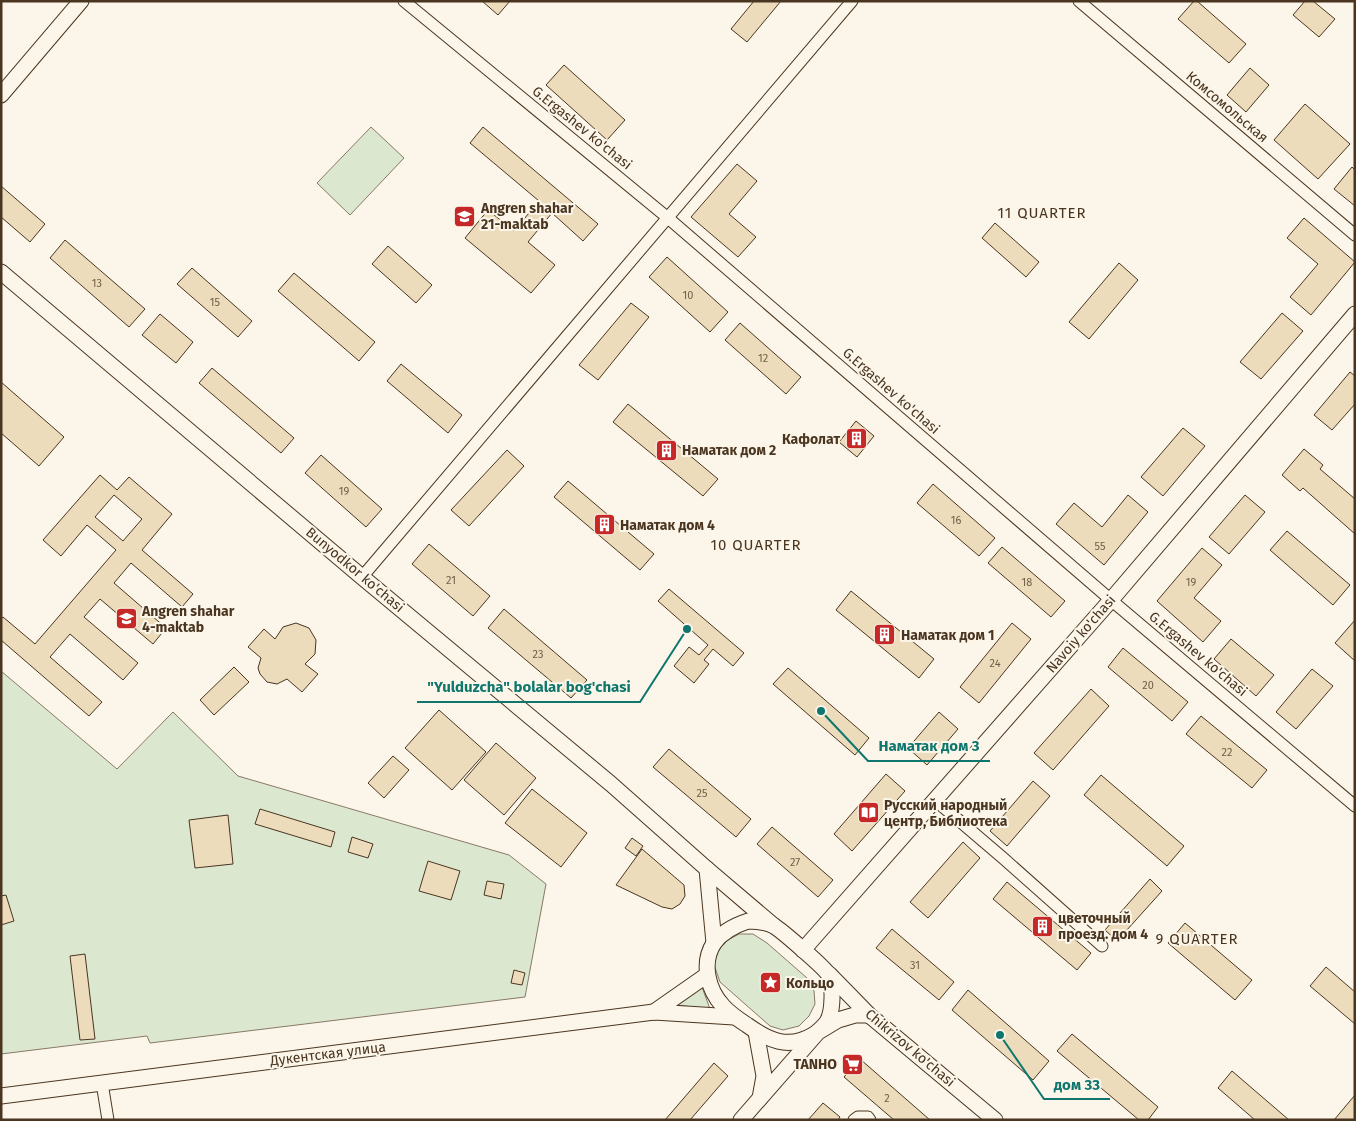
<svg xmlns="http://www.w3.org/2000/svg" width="1356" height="1121" font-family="'Fira Sans',sans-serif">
<rect width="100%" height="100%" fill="#fbf6e9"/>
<g fill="#dce7d0" stroke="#887966">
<path d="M371,127l33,31 -54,57 -33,-32z"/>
<path d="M1,671l116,98 56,-57 65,64 271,79 37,29 -21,113 -375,46 -3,-7 -146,18z"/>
<path d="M739,934h14l14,9 40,35 7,13 1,13 -6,12 -10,10 -16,4 -13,-4 -50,-44 -6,-17 4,-15 8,-9z"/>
<path d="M702,987l8,22 -35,-4z"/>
</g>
<g fill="#ecdcbc" stroke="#4a3520" fill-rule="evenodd">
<path d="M482,1h28l-12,14z"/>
<path d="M754,1h27l-34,41 -16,-13z"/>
<path d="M1194,1h3l49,43 -17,19 -51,-44z"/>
<path d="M1305,1h8l22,18 -16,18 -26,-22z"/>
<path d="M564,65l61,55 -18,20 -61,-55z"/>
<path d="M1250,68l19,17 -23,27 -19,-17z"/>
<path d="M1305,104l45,40 -32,35 -44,-39z"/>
<path d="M483,127l115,97 -15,17 -31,-28 -24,29 27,23 -24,28 -66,-55 23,-28 26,21 25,-30 -69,-58z"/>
<path d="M737,164l20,17 -28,33 27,23 -18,20 -47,-40z"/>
<path d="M1352,167l3,3v36l-21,-17z"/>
<path d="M1,186l44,38 -15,18 -29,-25z"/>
<path d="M1304,218l51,44 -44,53 -21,-18 28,-33 -31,-26z"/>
<path d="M995,223l44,39 -13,15 -44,-39z"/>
<path d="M65,240l80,69 -16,18 -79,-69z"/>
<path d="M388,246l44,39 -16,18 -44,-39z"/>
<path d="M667,257l61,55 -18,20 -61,-55z"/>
<path d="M1119,263l19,17 -49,59 -20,-17z"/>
<path d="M192,268l60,53 -14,16 -61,-53z"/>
<path d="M294,273l81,69 -16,19 -81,-70z"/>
<path d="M631,303l18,14 -51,63 -19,-15z"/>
<path d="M1282,313l21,18 -42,48 -21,-17z"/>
<path d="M160,314l33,28 -17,21 -34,-28z"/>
<path d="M740,323l61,54 -15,17 -61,-54z"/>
<path d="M401,364l61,51 -14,18 -61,-52z"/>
<path d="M212,368l82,70 -13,15 -82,-70z"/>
<path d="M1350,372l5,4v28l-23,26 -18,-15z"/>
<path d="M1,382l63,55 -25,29 -38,-33z"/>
<path d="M628,404l90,75 -15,17 -90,-74z"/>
<path d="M856,421l18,15 -17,21 -18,-15z"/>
<path d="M1183,428l22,18 -42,50 -22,-19z"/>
<path d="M1304,449l19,16 -3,4 35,30v35l-52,-46 -3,3 -18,-16z"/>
<path d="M507,450l17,16 -55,60 -18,-16z"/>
<path d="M321,455l61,54 -16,18 -61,-54z"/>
<path d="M100,475l17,15 12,-13 43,37 -30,36 51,44 -11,13 -51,-44 -17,20 52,45 -13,16 -53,-45 -16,18 54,46 -15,17 -53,-46 -20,23 52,45 -13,14 -88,-76v-21l2,-2 32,27 81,-94 -29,-25 -26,31 -18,-16zM114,495l28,24 -19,22 -28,-24z"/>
<path d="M568,481l86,73 -14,16 -86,-73z"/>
<path d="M933,484l62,54 -16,18 -62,-53z"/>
<path d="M1128,495l20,17 -44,53 -48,-41 18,-21 28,24z"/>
<path d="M1245,495l20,17 -36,42 -20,-17z"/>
<path d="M1287,531l63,54 -17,20 -63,-55z"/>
<path d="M429,544l61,52 -17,20 -61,-52z"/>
<path d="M1002,547l63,54 -14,16 -63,-54z"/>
<path d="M1202,548l20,17 -28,33 27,23 -18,21 -46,-41z"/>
<path d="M669,589l75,64 -11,13 -20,-17 -9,11 5,4 -15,19 -20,-17 15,-19 10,8 9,-10 -50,-44z"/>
<path d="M851,591l83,68 -15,19 -83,-68z"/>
<path d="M504,609l83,71 -16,18 -83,-70z"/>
<path d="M1355,620v41l-20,-18z"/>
<path d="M296,623l13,5 7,12 -1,14 -10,10 13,10 -16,18 -15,-13 -10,5 -10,-2 -7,-8 -2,-6 3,-10 -13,-11 16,-18 11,10 8,-12z"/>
<path d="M1012,623l19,16 -52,64 -19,-16z"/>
<path d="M1231,639l43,36 -18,21 -42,-37z"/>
<path d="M1123,648l65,54 -16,19 -64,-54z"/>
<path d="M234,667l15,15 -35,33 -14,-15z"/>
<path d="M788,668l81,70 -14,17 -82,-71z"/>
<path d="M1312,669l21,17 -37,43 -20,-17z"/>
<path d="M1091,689l18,17 -56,64 -19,-17z"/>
<path d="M439,710l47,42 -34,38 -47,-42z"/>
<path d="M939,712l19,17 -31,36 -19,-17z"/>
<path d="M1201,716l66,54 -15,18 -66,-54z"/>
<path d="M496,743l40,35 -32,37 -40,-35z"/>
<path d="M669,749l82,70 -15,18 -83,-70z"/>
<path d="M393,756l16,14 -25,28 -16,-15z"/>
<path d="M886,774l19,17 -53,60 -18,-17z"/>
<path d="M1101,775l83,71 -17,20 -83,-71z"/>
<path d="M1033,781l17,15 -43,50 -17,-15z"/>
<path d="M532,789l55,44 -26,34 -56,-44z"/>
<path d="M260,809l75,23 -4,15 -76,-23z"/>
<path d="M228,815l5,49 -38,4 -6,-48z"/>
<path d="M772,827l61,53 -15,17 -61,-53z"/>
<path d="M352,837l21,7 -5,14 -20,-6z"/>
<path d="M632,838l11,8 -7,10 -11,-8z"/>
<path d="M963,842l17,16 -52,60 -18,-16z"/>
<path d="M642,849l42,36 1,11 -5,8 -8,5 -10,-2 -46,-22z"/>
<path d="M428,861l32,10 -9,29 -32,-9z"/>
<path d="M1150,879l12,12 -45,50 -12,-11z"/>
<path d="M487,881l17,3 -3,15 -17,-4z"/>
<path d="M1007,882l84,71 -14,17 -84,-71z"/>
<path d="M6,895l8,26 -13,4v-29z"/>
<path d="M1185,923l67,57 -17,20 -67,-57z"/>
<path d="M892,929l62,53 -15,18 -63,-52z"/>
<path d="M85,954l10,85 -15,1 -10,-84z"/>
<path d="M1326,967l29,25v32l-45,-38z"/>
<path d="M514,970l11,3 -3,12 -11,-2z"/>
<path d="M968,990l81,71 -16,19 -81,-70z"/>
<path d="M1072,1034l86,73 -10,13h-9l-82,-69z"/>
<path d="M860,1059l70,61h-36l-50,-43z"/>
<path d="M714,1063l14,13 -38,44h-25z"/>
<path d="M1232,1071l57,49h-34l-37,-32z"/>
<path d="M1355,1095v25h-21z"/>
<path d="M823,1103l17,14 -2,3h-30z"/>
</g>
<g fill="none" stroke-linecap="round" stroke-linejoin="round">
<defs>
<g id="street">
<path d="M404,1l264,217 443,382 244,206"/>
<path d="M1079,1l276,234"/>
<path d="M362,577l490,-576"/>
<path d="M935,800l68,58 99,88"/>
<path d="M102,1083l6,37"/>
<path d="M854,1120l4,-3h10l2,3"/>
</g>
<g id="secondary">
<path d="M1,95l80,-94"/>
<path d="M1,272l361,305 249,207 96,85 67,57"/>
<path d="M707,869l7,74"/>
<path d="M748,921c9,0 18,1 26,5 7,4 51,42 54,48 6,11 5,38 -1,48 -4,5 -9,10 -14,13 -25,15 -45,5 -66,-10 -9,-6 -17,-11 -24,-19 -15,-16 -22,-43 -9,-63 8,-11 22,-18 34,-22z"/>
<path d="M803,950l308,-350 244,-286"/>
<path d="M829,974l40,41 126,105"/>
<path d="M654,1012l53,-37"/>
<path d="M756,1032l8,44 -4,22"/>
<path d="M1,1096l653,-84 80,5"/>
<path d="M741,1120l77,-88 20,-12 17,-5h14"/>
</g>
</defs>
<use href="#street" stroke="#4a3520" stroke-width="13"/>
<use href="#secondary" stroke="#4a3520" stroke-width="17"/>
<use href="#street" stroke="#fbf6e9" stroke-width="11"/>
<use href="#secondary" stroke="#fbf6e9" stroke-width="15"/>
</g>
<defs>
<symbol id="school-square" viewBox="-11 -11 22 22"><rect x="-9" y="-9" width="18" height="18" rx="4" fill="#c62828" stroke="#fbf6e9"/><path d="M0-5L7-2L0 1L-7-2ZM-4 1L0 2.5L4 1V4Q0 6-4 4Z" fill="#fff"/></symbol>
<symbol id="building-square" viewBox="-11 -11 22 22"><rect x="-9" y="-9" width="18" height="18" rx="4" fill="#c62828" stroke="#fbf6e9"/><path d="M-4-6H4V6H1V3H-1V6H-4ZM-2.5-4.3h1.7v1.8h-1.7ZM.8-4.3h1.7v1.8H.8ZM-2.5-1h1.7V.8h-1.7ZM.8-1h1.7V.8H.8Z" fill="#fff"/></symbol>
<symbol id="library-square" viewBox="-11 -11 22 22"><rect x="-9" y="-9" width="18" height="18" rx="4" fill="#c62828" stroke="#fbf6e9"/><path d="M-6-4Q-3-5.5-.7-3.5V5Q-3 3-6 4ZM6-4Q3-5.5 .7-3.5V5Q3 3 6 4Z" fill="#fff"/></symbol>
<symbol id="sight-square" viewBox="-11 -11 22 22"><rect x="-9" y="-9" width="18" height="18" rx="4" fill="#c62828" stroke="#fbf6e9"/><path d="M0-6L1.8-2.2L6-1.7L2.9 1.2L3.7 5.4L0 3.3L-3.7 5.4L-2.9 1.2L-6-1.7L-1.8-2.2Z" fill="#fff"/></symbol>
<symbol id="supermarket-square" viewBox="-11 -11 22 22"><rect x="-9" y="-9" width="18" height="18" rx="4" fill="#c62828" stroke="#fbf6e9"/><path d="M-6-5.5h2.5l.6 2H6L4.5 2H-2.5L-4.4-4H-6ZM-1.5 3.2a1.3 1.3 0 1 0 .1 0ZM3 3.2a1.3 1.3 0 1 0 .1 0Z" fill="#fff"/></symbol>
</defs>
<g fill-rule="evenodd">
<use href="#school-square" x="452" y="204" width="25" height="25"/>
<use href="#building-square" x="844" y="426" width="25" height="25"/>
<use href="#building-square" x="654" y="438" width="25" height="25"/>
<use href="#building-square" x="592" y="512" width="25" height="25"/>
<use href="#school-square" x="114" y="606" width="25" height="25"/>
<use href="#building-square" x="872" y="622" width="25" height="25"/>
<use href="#library-square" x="856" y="800" width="25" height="25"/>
<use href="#building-square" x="1030" y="914" width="25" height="25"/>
<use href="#sight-square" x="758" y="970" width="25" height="25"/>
<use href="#supermarket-square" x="840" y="1052" width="25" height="25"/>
</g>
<g text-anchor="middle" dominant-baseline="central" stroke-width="4" stroke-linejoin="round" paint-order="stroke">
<g font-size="11" fill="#725f47">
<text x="97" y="283">13</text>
<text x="688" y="295">10</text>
<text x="215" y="302">15</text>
<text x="763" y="358">12</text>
<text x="344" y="491">19</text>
<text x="956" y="520">16</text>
<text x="1100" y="546">55</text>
<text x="451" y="580">21</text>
<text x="1027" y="582">18</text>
<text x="1191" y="582">19</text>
<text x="538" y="654">23</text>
<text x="995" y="663">24</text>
<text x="1148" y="685">20</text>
<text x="1227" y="752">22</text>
<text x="702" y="793">25</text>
<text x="795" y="862">27</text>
<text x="915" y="965">31</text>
<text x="887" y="1098">2</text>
</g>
<g font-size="14" fill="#4a3520" stroke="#fbf6e9">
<text transform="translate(1227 107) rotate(40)">Комсомольская</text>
<text transform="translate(582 128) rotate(39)">G.Ergashev ko'chasi</text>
<text transform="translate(891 391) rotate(41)">G.Ergashev ko'chasi</text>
<text transform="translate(355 570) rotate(40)">Bunyodkor ko'chasi</text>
<text transform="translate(1081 634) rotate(-49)">Navoiy ko'chasi</text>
<text transform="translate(1198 654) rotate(40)">G.Ergashev ko'chasi</text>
<text transform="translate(910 1048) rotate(40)">Chikrizov ko'chasi</text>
<text transform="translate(328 1054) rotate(-7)">Дукентская улица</text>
</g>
<g font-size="14" font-weight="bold" fill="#4a3520" stroke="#fbf6e9" text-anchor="start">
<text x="481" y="208">Angren shahar<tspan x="481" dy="16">21-maktab</tspan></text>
<text x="840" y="439" text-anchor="end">Кафолат</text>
<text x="682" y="450">Наматак дом 2</text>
<text x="620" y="525">Наматак дом 4</text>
<text x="142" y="611">Angren shahar<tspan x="142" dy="16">4-maktab</tspan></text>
<text x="901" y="635">Наматак дом 1</text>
<text x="884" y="805">Русский народный<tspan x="884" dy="16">центр, Библиотека</tspan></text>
<text x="1058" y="918">цветочный<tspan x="1058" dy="16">проезд. дом 4</tspan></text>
<text x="786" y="983">Кольцо</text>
<text x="837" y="1064" text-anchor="end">TANHO</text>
</g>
<g font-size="15" letter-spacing="1" fill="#4a3520" stroke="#fbf6e9">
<text x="1042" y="213">11 QUARTER</text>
<text x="756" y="545">10 QUARTER</text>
<text x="1197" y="939">9 QUARTER</text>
</g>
</g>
<path fill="none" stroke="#0f766e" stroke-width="2" d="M687 629L640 702H417M821 711L868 761H990M1000 1035L1044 1099H1110"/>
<g fill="#0f766e" stroke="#fbf6e9" stroke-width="2">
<circle cx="687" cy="629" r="5"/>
<circle cx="821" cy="711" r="5"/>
<circle cx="1000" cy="1035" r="5"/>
</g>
<g font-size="15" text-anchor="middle" font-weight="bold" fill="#0f766e" stroke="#fbf6e9" stroke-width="4" stroke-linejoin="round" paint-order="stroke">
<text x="529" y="692">"Yulduzcha" bolalar bog'chasi</text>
<text x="929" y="751">Наматак дом 3</text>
<text x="1077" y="1090">дом 33</text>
</g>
<rect width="1356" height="1121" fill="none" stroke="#4a3520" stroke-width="5"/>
</svg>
